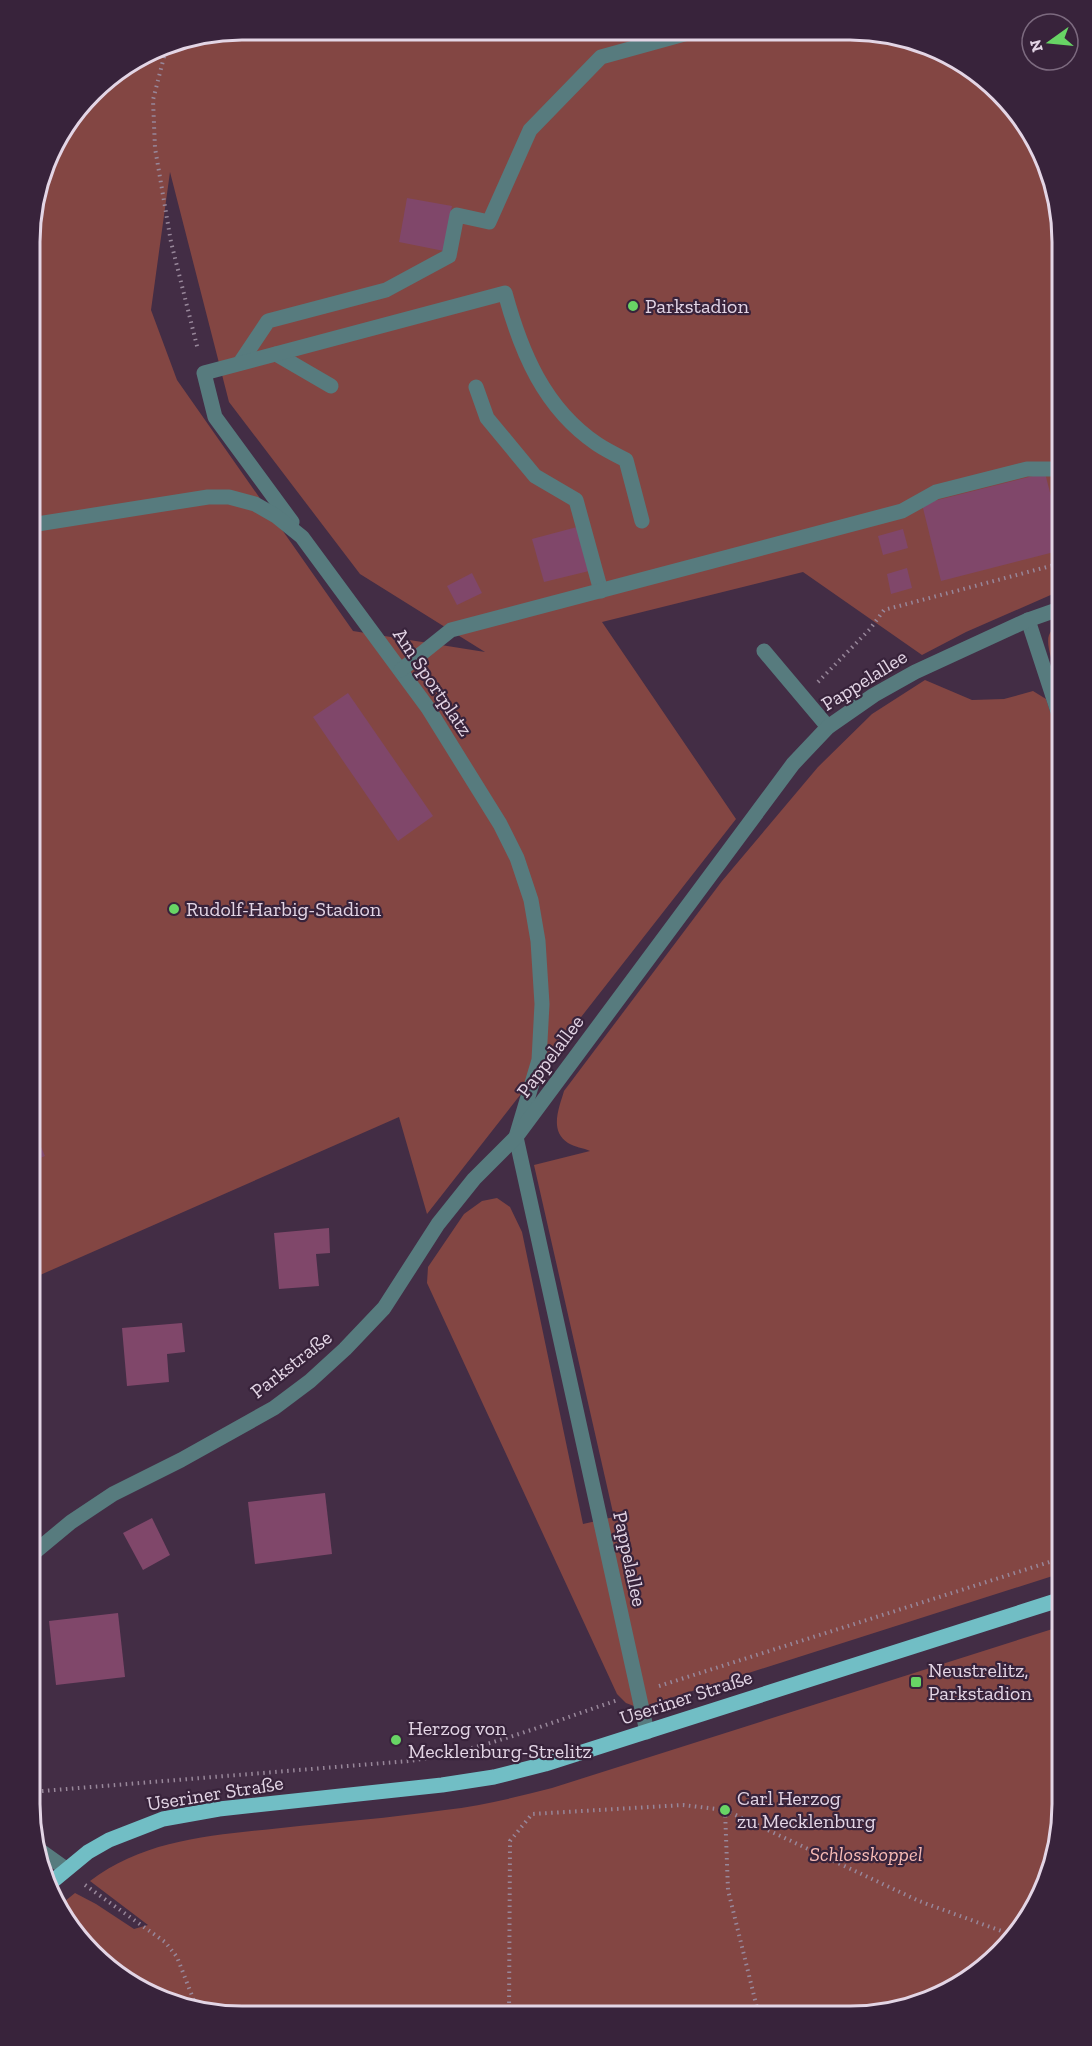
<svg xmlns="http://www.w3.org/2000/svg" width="1092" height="2046" font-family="'Zilla Slab',serif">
<rect width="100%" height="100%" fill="#432d45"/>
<g fill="#834643" fill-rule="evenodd">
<path d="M243,30l647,4 99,49 62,91 11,69v347l-96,42 -44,23 -119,-83 -201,50 134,197 -309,395 -28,-97 -368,162 1,-1064 20,-67 50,-65 60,-37zM170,172l59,230 131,172 125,78 -132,-21 -176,-251 -26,-70z"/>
<path d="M1062,626v64c-4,-12 -19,-47 -12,-57 2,-4 7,-6 12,-7z"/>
<path d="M925,680l47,20 32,-1 29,-8 13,8 16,48v826l-423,135 -13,-5 -9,-9 -190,-411 1,-16 36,-53 18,-13 15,-3 13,9 12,25 61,292 31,-7 -80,-352 56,-14c-6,-3 -16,-4 -22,-8 -19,-12 -9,-35 -4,-52l158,-210 96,-114 54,-53z"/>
<path d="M1062,1626v192l-16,66 -28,49 -39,39 -61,33 -69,11 -634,-2 -102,-42 -39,-39 -15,-27 16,-13 21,11 38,25 14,-4 -58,-44c55,-42 124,-46 191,-53 55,-6 109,-10 164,-18 36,-4 72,-13 107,-22z"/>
</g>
<g fill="#80476a">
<path d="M407,198l45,8 -8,45 -45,-9z"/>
<path d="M1045,473l17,66v11l-121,31 -19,-77z"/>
<path d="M577,527l12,44 -45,11 -12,-43z"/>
<path d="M903,529l5,19 -25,7 -5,-19z"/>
<path d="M907,568l5,20 -21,6 -4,-20z"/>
<path d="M472,573l10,20 -25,12 -10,-19z"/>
<path d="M348,693l85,123 -35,25 -85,-124z"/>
<path d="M33,1128l12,28 -14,6v-33z"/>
<path d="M329,1228l1,25 -14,1 3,32 -40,3 -5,-56z"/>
<path d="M182,1323l3,29 -18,2 2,28 -42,4 -5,-58z"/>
<path d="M325,1493l7,61 -77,10 -7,-62z"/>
<path d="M152,1518l18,37 -27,15 -20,-37z"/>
<path d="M118,1613l7,64 -69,8 -7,-64z"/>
</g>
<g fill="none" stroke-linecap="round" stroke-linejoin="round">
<g stroke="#98879a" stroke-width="4" stroke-dasharray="1.5 4.5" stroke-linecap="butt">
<path d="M167,45l-14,55 2,48 16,94 27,108"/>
<path d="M818,682l52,-53 14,-19 178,-47"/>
<path d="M659,1686l403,-128"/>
<path d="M30,1792l379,-31c72,-10 140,-38 209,-61"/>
<path d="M725,1810l3,80 31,126"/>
<path d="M85,1885l80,57 12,15 19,49"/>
<path d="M509,2015l1,-174 22,-27 151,-9 42,5 194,91 96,35"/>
</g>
<g stroke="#577b7e" stroke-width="15">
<path d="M276,354l55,32"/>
<path d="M240,363l28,-42 118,-31 63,-34 8,-41 32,7 41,-92 71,-73 87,-24"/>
<path d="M476,387l11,31 48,58 41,24 25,91"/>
<path d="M292,522l-77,-105 -11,-44 301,-80c16,59 39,115 92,151 9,6 19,11 29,16l16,61"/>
<path d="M31,525l177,-28h21l26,7 21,12 26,21 126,171 72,116 17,34 14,42 7,41 4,63 -3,56 -23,77 131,595"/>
<path d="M1028,620l34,104"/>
<path d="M764,651l64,76"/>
<path d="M401,670l50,-40 451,-119 34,-19 91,-23h35"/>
<path d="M30,1556l41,-34 42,-28 68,-34 93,-52 36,-27 35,-32 39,-41 54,-84 36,-45 42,-42 277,-373 35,-37 46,-32 41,-23 113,-52 34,-12"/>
<path d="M38,1849l28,20"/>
</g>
<path stroke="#71bec5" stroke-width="15" d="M48,1885l40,-33 21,-12 54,-21 56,-10 223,-24 52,-8 51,-13 517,-165"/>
</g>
<g fill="#68d465" stroke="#38233b" stroke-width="2">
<circle cx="633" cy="306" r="6"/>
<circle cx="174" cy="909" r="6"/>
<rect x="910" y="1676" width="12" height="12" rx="3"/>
<circle cx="396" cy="1740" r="6"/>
<circle cx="725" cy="1810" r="6"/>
</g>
<g text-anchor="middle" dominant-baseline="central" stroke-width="4.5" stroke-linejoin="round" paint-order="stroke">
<g font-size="20" fill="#e3d5e5" stroke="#38233b" text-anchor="start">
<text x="645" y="306">Parkstadion</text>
<text x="186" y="909">Rudolf-Harbig-Stadion</text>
<text x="928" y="1670">Neustrelitz,<tspan x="928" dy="23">Parkstadion</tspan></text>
<text x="408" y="1728">Herzog von<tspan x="408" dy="23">Mecklenburg-Strelitz</tspan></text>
<text x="737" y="1798">Carl Herzog<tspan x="737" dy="23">zu Mecklenburg</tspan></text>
</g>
<g font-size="20" fill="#e3d5e5" stroke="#38233b">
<text transform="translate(864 680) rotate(-32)">Pappelallee</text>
<text transform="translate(433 682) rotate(56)">Am Sportplatz</text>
<text transform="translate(550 1056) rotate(-53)">Pappelallee</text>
<text transform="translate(291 1364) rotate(-38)">Parkstraße</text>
<text transform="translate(630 1559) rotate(78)">Pappelallee</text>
<text transform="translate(686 1697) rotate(-18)">Useriner Straße</text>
<text transform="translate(215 1793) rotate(-9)">Useriner Straße</text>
</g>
<g font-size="20" font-style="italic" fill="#f8bbb6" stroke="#38233b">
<text x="866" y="1854">Schlosskoppel</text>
</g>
</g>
<path d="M0 0H1092V2046H0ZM242 40H850A202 202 0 0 1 1052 242V1804A202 202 0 0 1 850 2006H242A202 202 0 0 1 40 1804V242A202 202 0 0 1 242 40Z" fill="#38233b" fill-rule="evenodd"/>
<path fill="none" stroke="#e3d5e5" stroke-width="3" d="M242 40H850A202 202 0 0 1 1052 242V1804A202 202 0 0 1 850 2006H242A202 202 0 0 1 40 1804V242A202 202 0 0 1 242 40Z"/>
<g transform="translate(1050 42) rotate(255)"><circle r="28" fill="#38233b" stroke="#7c6a7f" stroke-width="1.5"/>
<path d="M0-4.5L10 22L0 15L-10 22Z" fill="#68d465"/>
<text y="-9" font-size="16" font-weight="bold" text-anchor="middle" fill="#e3d5e5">N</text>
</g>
</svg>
